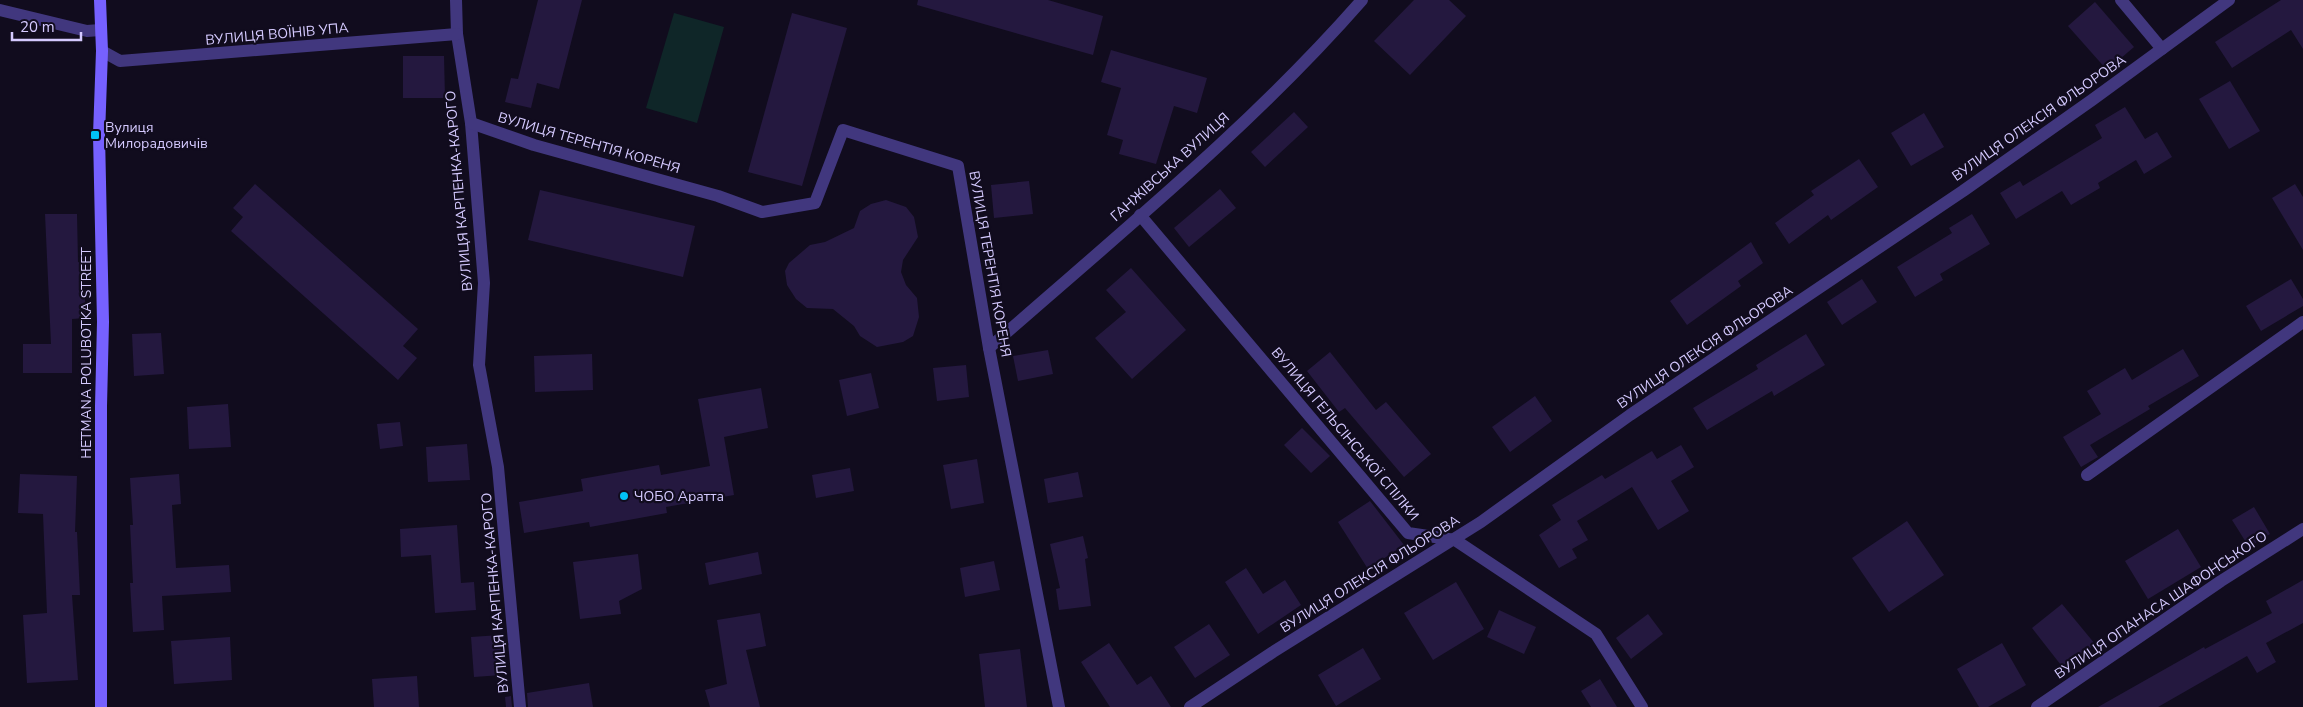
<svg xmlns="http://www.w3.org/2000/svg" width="2303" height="707" font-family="'Nunito Sans',sans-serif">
<rect width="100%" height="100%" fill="#110c1e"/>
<path fill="#0f2628" d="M674,13l50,14 -27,96 -51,-15z"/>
<g fill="#24183f">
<path d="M538,0h44l-23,89 -22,-6 -6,25 -26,-6 6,-24 7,1z"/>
<path d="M918,0h130l55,16 -10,39 -176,-50z"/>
<path d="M1414,0h35l17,16 -56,59 -36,-34z"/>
<path d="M2281,0h22v49l-12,-19 -59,38 -17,-26z"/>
<path d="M2095,2l39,45 -27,23 -39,-44z"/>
<path d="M792,13l55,15 -45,158 -54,-14z"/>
<path d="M1111,50l96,28 -10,35 -23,-7 -18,58 -37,-10 4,-14 -16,-5 14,-47 -20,-6z"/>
<path d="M403,56h41l1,42h-42z"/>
<path d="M2230,81l30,50 -31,18 -30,-50z"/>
<path d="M2125,107l20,32 12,-7 15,25 -28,17 -8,-14 -38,23 2,5 -29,17 -9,-14 -46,28 -16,-26 20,-12 3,5 79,-48 -7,-13z"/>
<path d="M1294,112l14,15 -43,40 -14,-15z"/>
<path d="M1924,113l20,34 -33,19 -20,-33z"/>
<path d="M1859,159l19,28 -47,33 -3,-5 -39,29 -14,-21 39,-28 -3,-4z"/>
<path d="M1029,181l4,33 -39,4 -3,-33z"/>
<path d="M255,184l163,145 -15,17 14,12 -19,22 -167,-149 12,-14 -10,-9z"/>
<path d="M2295,184l8,13v53l-31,-52z"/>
<path d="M1220,189l16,19 -47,39 -15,-19z"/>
<path d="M540,190l155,36 -12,51 -155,-37z"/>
<path d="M886,200l20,7 8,10 4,20 -15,23 -2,12 5,13 11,13 2,19 -6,19 -10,6 -26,5 -17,-11 -6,-10 -21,-17 -26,-1 -11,-9 -9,-14 -2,-14 4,-8 21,-18 15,-3 29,-14 6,-17 11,-7z"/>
<path d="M45,214h32l1,48h5l3,56 -14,1v54h-49v-29h28z"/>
<path d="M1972,214l18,30 -50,30 3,6 -28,17 -18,-30 55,-34 -3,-5z"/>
<path d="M1751,242l12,21 -25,18 3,5 -54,39 -17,-24z"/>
<path d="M1131,268l55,62 -54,49 -37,-41 31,-26 -20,-22z"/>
<path d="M1862,279l15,23 -35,23 -15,-23z"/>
<path d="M2291,279l12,20v7l-42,25 -15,-25z"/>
<path d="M161,333l3,41 -30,2 -2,-42z"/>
<path d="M1806,334l19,31 -51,31 -2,-5 -65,39 -14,-22 65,-39 -2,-4z"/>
<path d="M2183,349l16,27 -51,30 2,3 -60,36 8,12 -17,10 -18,-30 38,-23 -14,-23 38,-23 7,12z"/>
<path d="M1048,350l5,24 -35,7 -5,-25z"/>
<path d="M1330,352l46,58 10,-8 45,52 -27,23 -59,-69 -6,4 -32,-41z"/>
<path d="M592,354l1,36 -58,2 -1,-36z"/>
<path d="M966,365l3,32 -32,4 -4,-33z"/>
<path d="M871,373l8,35 -32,8 -8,-36z"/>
<path d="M761,388l7,40 -44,9 10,58 -68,12 1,6 -77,14 -1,-5 -65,11 -5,-31 64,-11 -2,-12 78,-14 2,10 49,-9 -12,-67z"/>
<path d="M1535,396l17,25 -42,31 -18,-25z"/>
<path d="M228,404l3,43 -42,2 -2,-42z"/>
<path d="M400,422l3,24 -23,3 -3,-25z"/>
<path d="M1302,428l28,28 -19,17 -27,-28z"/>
<path d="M467,444l3,36 -42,2 -2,-35z"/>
<path d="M1681,445l13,22 -23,14 18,30 -31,19 -26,-43 -55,34 11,19 -16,9 5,9 -18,10 -20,-33 22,-15 -9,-15 50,-30 3,4 47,-28 5,8z"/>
<path d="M977,459l7,44 -33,6 -8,-44z"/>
<path d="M850,468l4,23 -38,7 -4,-23z"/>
<path d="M1078,472l5,25 -35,6 -4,-24z"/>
<path d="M20,474l57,2 -2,56h2l3,63h-8l6,85 -51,3 -4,-68 24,-2 -4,-99 -25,-1z"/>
<path d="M179,474l2,30 -9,1 4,63 53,-3 2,27 -69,4 2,34 -31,2 -3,-49h3l-3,-58h3l-3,-47z"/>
<path d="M1370,501l34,44 -36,24 -30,-47z"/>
<path d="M2254,507l16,27 -21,13 -17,-27z"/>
<path d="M1907,521l37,54 -55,37 -37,-54z"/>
<path d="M457,525l4,58 13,-1 2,28 -41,3 -4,-58 -30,2 -1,-28z"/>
<path d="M2178,529l23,38 -53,32 -23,-38z"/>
<path d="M1083,536l5,22 -3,1 6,47 -32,4 -3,-21 4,-1 -10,-44z"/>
<path d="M758,552l4,22 -53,11 -4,-22z"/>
<path d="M638,554l4,35 -23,12 2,13 -41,5 -7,-57z"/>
<path d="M994,561l6,29 -35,7 -5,-29z"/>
<path d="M1246,568l17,26 22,-14 16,25 -43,29 -33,-52z"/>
<path d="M2303,580v43l-37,20 10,19 -19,11 -10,-17 -89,51h-60l106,-60 1,2 67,-36 -6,-12z"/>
<path d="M1456,582l28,47 -51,31 -29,-47z"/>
<path d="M2062,604l33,40 -31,25 -32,-41z"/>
<path d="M1499,610l37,17 -12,27 -37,-17z"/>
<path d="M760,613l6,33 -20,4 14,57h-50l-5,-17 22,-6 -10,-64z"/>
<path d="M1648,614l15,20 -32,25 -15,-21z"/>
<path d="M1209,624l21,31 -35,23 -21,-31z"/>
<path d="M500,635l2,40 -28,2 -3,-40z"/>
<path d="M230,637l2,43 -58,4 -3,-43z"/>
<path d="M1109,643l28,42 14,-9 20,31h-61l-29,-45z"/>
<path d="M2002,643l24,42 -38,22h-9l-22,-38z"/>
<path d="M1363,648l18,31 -45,27 -18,-31z"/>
<path d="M1020,649l7,58h-42l-6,-53z"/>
<path d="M417,676l2,31h-45l-2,-28z"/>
<path d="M1600,679l17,28h-26l-10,-16z"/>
<path d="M589,683l4,24h-65l-1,-14z"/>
<path d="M511,696l1,11h-6l-1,-10z"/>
</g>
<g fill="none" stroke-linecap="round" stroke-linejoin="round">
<g stroke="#41377e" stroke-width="12">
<path d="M456,0l1,34 14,89 13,160 -5,82 19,102 22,240"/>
<path d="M2121,0l41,49"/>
<path d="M0,10l87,21 13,-1"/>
<path d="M102,51l18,10 337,-27"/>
<path d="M471,123l63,22 184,51 44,16 53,-9 28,-73 115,36 31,182 70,359"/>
<path d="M1140,215l268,318 47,7 141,94 46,73"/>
<path d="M989,348c127,-112 261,-220 373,-348"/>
<path d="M2087,475l216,-153"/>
<path d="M1190,707l83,-55 208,-130 149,-107 333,-224 129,-91 137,-100"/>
<path d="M2037,707l184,-126 82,-52"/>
</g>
<path stroke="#7661ff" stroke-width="12" d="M100,0l2,51 -3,84 4,187 -2,84v301"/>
</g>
<g fill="#01c1f4" stroke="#110c1e" stroke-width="2">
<rect x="90" y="130" width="10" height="10" rx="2.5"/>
<circle cx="624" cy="496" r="5"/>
</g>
<g text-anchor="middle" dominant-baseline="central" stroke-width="4.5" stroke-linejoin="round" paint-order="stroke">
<g font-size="14" fill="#d5caff" stroke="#110c1e">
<text transform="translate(277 34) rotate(-5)">ВУЛИЦЯ ВОЇНІВ УПА</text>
<text transform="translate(2039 118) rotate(-35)">ВУЛИЦЯ ОЛЕКСІЯ ФЛЬОРОВА</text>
<text transform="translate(589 143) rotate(16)">ВУЛИЦЯ ТЕРЕНТІЯ КОРЕНЯ</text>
<text transform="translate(1170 167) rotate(-42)">ГАНЖІВСЬКА ВУЛИЦЯ</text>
<text transform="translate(459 191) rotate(-95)">ВУЛИЦЯ КАРПЕНКА-КАРОГО</text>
<text transform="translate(990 264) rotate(80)">ВУЛИЦЯ ТЕРЕНТІЯ КОРЕНЯ</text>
<text transform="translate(1705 347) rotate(-34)">ВУЛИЦЯ ОЛЕКСІЯ ФЛЬОРОВА</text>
<text transform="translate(86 353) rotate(-90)">HETMANA POLUBOTKA STREET</text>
<text transform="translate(1345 434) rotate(50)">ВУЛИЦЯ ГЕЛЬСІНСЬКОЇ СПІЛКИ</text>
<text transform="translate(1370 574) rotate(-32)">ВУЛИЦЯ ОЛЕКСІЯ ФЛЬОРОВА</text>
<text transform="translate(495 593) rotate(-95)">ВУЛИЦЯ КАРПЕНКА-КАРОГО</text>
<text transform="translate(2161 605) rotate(-34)">ВУЛИЦЯ ОПАНАСА ШАФОНСЬКОГО</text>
</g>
<g font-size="14" fill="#d5caff" stroke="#110c1e" text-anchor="start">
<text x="105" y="127">Вулиця<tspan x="105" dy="16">Милорадовичів</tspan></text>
<text x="634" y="496">ЧОБО Аратта</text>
</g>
</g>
<path d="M12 32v8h69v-8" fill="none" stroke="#d5caff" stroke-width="2.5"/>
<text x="20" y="32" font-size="15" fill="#d5caff" stroke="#110c1e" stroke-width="4" paint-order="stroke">20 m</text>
</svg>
